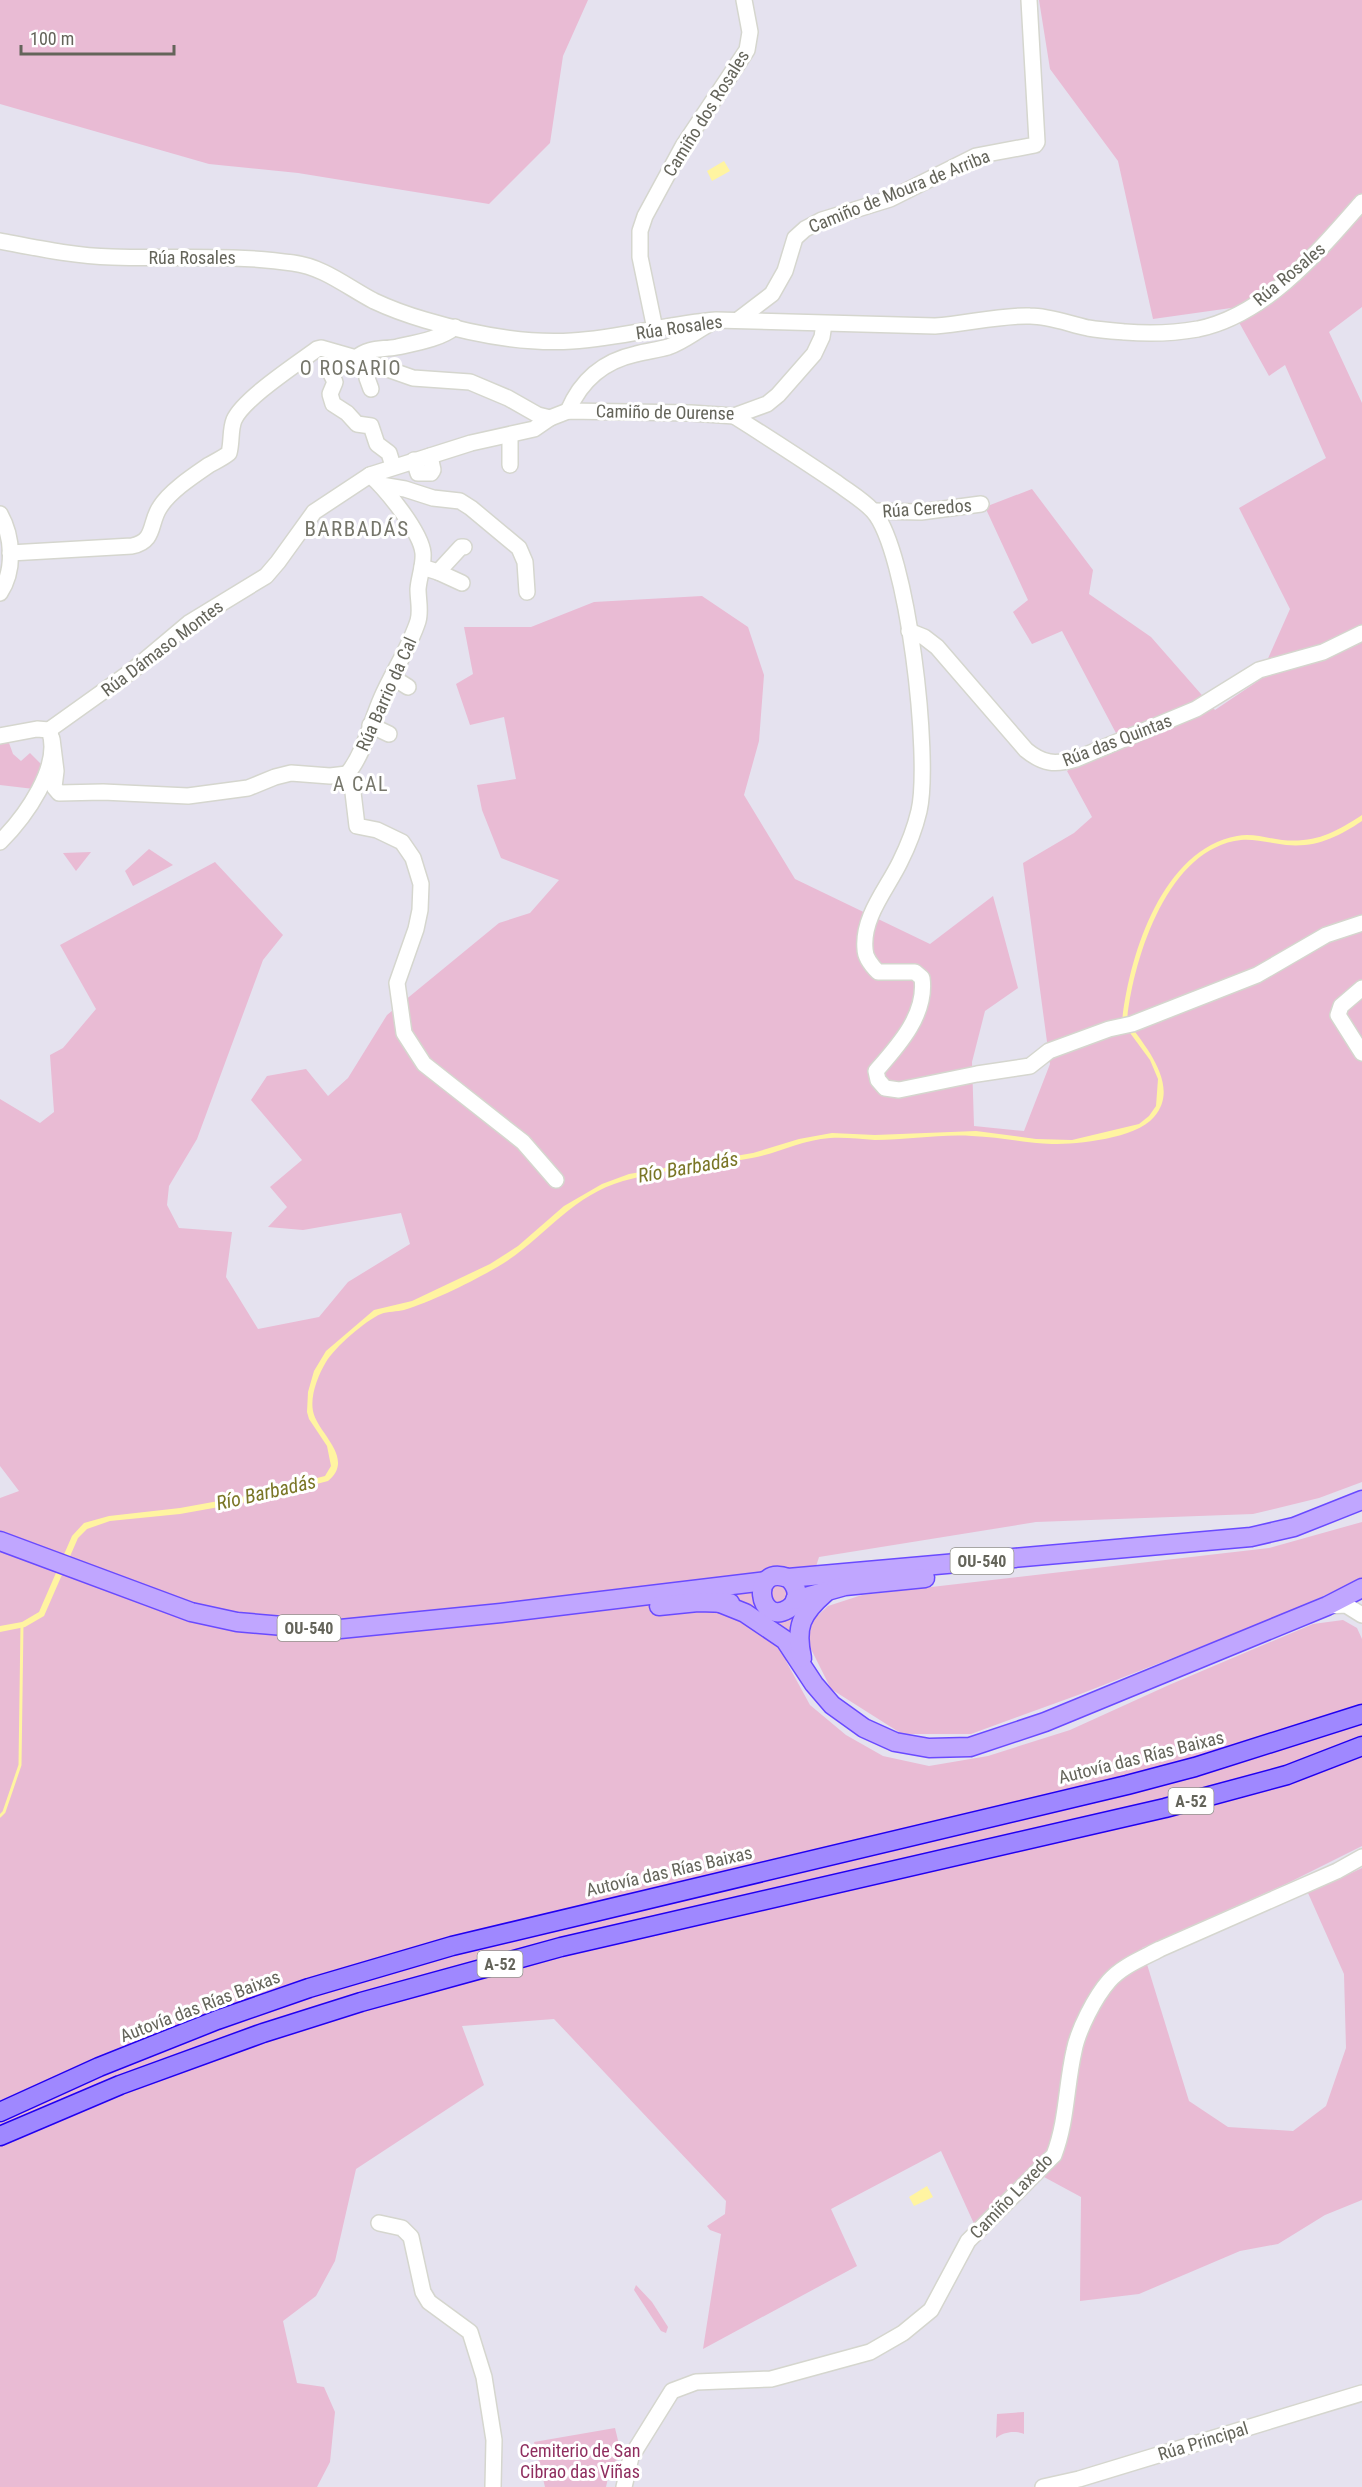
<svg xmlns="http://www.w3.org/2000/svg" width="1362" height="2487" font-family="'Roboto Condensed',sans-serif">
<rect width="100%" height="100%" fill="#e5e2ef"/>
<g fill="#e9bbd4">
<path d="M0,0h588l-25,56 -13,87 -61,61 -191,-31 -89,-9 -209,-60z"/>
<path d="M1039,0h323v307l-33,25 33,71v1079l-43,16 -66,16 -217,8 -217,35 -33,104 24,44 36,30 37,21 46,10 59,-10 82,-26 99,-45 144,-61 30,-4 14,8 5,11v207l-74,37 -146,65 47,153 39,26 65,4 33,-25 20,-58 -2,-74 -36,-81 54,-25v332l-37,15 -47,29 -38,7 -101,43 -59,7 1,-104 -37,-20 -69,49 -34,-75 -110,58 26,57 -154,83 18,-115 -11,-4 -3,-4 18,-12 1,-13 -172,-182 -92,7 22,59 -128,84 -21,92 -19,35 -33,25 14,62 27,4 11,25 -5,50 -13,25h-317v-989l19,-7 -19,-25v-367l40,24 14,-11 -4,-57 13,-7 33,-39 -36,-64 155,-83 68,73 -20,25 -66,179 -28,47 -2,19 12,23 53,4 -6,45 32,52 61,-12 29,-35 62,-38 -9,-31 -98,17 -35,-3 19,-20 -17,-20 32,-27 -51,-60 16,-24 39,-7 22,27 20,-18 39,-63 112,-92 31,-10 29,-33 -58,-22 -19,-48 -5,-25 39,-6 -12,-62 -34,8 -14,-41 17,-10 -9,-47h67l63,-25 108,-6 46,31 16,48 -5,66 -15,54 51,84 135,65 63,-48 25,92 -33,23 -13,51 2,64 50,5 26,-67 -27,-201 51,-30 18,-16 -25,-46 50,-36 -55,-104 -30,13 -19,-32 15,-12 -43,-93 47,-18 61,81 -4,24 62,43 64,73 43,-29 32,-72 -51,-101 87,-50 -41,-93 -16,11 -38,-68 -78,11 -35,-158 -68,-92z"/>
<path d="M0,740l9,3 4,11 8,7 9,-8 12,12 -8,24 -34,-4z"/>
<path d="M149,849l24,16 -40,21 -8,-15z"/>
<path d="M91,852l-15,19 -13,-18z"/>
<path d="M1362,1522v56l-75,35 -209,82 -107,39h-69l-71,-45 -23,-46 4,-22 16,-15 34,-11 407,-47z"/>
<path d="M636,2285l16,17 16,25 -2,6 -5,-2 -27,-41z"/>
<path d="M1024,2412v22c-9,-4 -21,-2 -28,4l1,-24z"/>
<path d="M615,2428l7,29 -11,7 -5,23h-61l-11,-45z"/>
</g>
<g fill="#fff4a1">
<path d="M724,161l6,10 -18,10 -5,-10z"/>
<path d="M1362,815v6c-24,16 -46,27 -76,24 -16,-2 -30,-6 -45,-5 -74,8 -108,120 -114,181 18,25 54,65 27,96 -19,22 -75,27 -102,27 -27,-1 -53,-7 -80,-8 -32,-2 -65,4 -97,4 -15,-1 -30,-3 -45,-2 -28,2 -51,15 -78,20 -42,8 -87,11 -129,23 -49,14 -76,53 -116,80 -27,17 -73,40 -103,49 -7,2 -16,1 -23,4 -15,6 -47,34 -55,48 -8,13 -16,34 -13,49 4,22 43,47 15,70l-81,21 -67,12 -70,7 -23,8 -9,9 -34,78 -19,11 -25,5v-6l22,-4 17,-10 33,-76 12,-13 25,-7 71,-8 66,-12 79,-20 6,-10 -4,-20 -18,-27 -2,-7 1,-20 6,-21 12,-20 48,-41 38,-9 78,-37 28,-18 46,-40 38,-22 27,-10 124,-21 46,-14 33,-6 43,2 101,-4 60,8 36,1 67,-16 10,-8 7,-10 2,-27 -8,-19 -28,-38c7,-65 39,-172 115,-186 15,-3 29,2 45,4 34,3 52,-7 80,-25z"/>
<path d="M927,2186l6,11 -19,9 -5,-9z"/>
</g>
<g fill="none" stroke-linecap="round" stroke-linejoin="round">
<path stroke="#fff4a1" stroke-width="3" d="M0,1816l4,-4 16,-47 2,-141"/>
<defs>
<g id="minor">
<path d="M0,241c37,7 74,15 112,16 61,2 121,-3 181,6 31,4 54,24 81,38 17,8 34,14 51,19 47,14 99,24 147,21 49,-3 95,-17 144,-21l219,6c32,-2 63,-11 95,-10 20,0 39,8 58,12 12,2 25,3 37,4 23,2 50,1 73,-3 68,-14 121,-78 164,-127"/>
<path d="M738,320l34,-26 13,-23 10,-33 10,-9 17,-9 68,-21 86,-43 59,-11 2,-3 -8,-142"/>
<path d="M655,329l-15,-72v-26l5,-15 38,-70 64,-96 3,-18 -6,-32"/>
<path d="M337,353l-7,19 5,10 -5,12 3,10 14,9 10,11 14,2 6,18 12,9 4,13"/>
<path d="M356,358l57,20 57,4 38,16 30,17 12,3 18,-7 123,2 43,3 33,-12 11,-9 36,-41 8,-17 2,-13"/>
<path d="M368,364l-1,14 4,11"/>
<path d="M568,411c13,-31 36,-50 68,-57 11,-3 22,-4 32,-7 17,-6 29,-17 45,-25"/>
<path d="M734,416c35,22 69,44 103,67 12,9 26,17 36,28 35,39 58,248 46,300 -4,17 -11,35 -19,51 -13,27 -38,55 -35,87 0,9 7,17 13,23h37l7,6c5,36 -23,67 -46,93l2,9 7,8 14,2 78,-16 53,-8 19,-15 60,-22 23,-5 125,-49 69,-40 36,-12"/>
<path d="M510,435v30"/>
<path d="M414,460l4,13h13l2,-3 -3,-14"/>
<path d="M370,475c16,14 51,57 53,78 1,12 -4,24 -5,36 0,11 3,22 0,32 -9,28 -26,52 -37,78 -10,23 -18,57 -34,75l5,10 5,42 20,4 25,12 11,16 8,26 -1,26 -4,19 -19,54 7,50 20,31 99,78 33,38"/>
<path d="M381,485l24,4 28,9 27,3 11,7 48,40 6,14 2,30"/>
<path d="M874,511l47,1 60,-8"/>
<path d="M0,514c13,23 15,56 0,79"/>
<path d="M10,553l122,-7c24,-5 17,-23 28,-39 10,-16 33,-31 49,-42 7,-4 14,-7 20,-12 3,-11 1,-23 5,-33 9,-21 63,-56 83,-71l4,-1 35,10c13,-11 25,-8 41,-11 18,-4 44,-8 58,-20"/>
<path d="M422,567l16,5 23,-25h3"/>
<path d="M438,572l24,11"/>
<path d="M909,631l15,6 13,10 89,103c17,14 29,15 50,9l120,-50 63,-39 64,-18 39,-19"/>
<path d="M392,677l16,10"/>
<path d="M370,725l19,9"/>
<path d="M49,730l84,-60 56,-47 77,-47 12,-14 36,-50 56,-37 101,-32 63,-14 16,-11"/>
<path d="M0,736l37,-7 12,1c14,36 -25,88 -49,112"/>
<path d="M52,739l4,32 -2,16 5,6 44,-1 85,4 60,-8 27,-11 16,-4 39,3 17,-2"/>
<path d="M1362,988l-21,18 -3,9 24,38"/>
<path d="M1327,1606l19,-1 16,10"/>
<path d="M379,2223l23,5 9,9 12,55 6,10 41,30 14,45 10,63 -1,47"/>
<path d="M624,2487l7,-30 41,-66 24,-9 75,-3 99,-27 33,-19 28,-23 37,-69 86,-86c13,-34 12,-69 20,-104 4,-21 21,-54 35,-70 13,-15 34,-23 51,-32l177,-78 25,-14"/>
<path d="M1043,2487l36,-8 283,-86"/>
</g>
<g id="major">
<path d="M0,1541l191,71 46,10 93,8 171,-17 265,-32"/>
<path d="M788,1578c10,8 13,23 0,31 -30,18 -39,-45 0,-31l463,-41 43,-10 68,-27"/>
<path d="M795,1600l50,-14 80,-8"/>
<path d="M720,1603l25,10 40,27 29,44 18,21 32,23 31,14 34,6 41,-1 75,-25 282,-116 35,-18"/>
<path d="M659,1606l39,-4 32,1"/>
<path d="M802,1658c-7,-31 -1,-44 23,-65"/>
</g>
<g id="highway">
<path d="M0,2112l99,-45 118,-47 92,-32 143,-42 675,-161 68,-18 167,-53"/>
<path d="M0,2136l120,-51 143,-52 98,-31 200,-55 604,-139 122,-33 75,-29"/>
</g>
</defs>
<use href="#minor" stroke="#d5d6ce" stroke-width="18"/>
<use href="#major" stroke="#694aff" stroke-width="21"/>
<use href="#highway" stroke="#2100f0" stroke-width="21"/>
<use href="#minor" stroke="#fff" stroke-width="15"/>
<use href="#major" stroke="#c0a6ff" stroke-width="18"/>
<use href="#highway" stroke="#9f88ff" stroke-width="18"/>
</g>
<g text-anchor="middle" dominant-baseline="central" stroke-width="6" stroke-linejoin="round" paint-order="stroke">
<g fill="#fff" stroke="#92928c" stroke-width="1.5">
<rect x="950.5" y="1548" width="63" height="26" rx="4.5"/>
<rect x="277.5" y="1615" width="63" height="26" rx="4.5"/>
<rect x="1168.5" y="1788" width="45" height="26" rx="4.5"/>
<rect x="477.5" y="1951" width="45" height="26" rx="4.5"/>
</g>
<g font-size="16" font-weight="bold" fill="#64645a">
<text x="982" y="1561">OU-540</text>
<text x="309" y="1628">OU-540</text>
<text x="1191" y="1801">A-52</text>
<text x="500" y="1964">A-52</text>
</g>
<g font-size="18" fill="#64645a" stroke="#fff">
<text transform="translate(706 113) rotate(-58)">Camiño dos Rosales</text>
<text transform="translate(899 191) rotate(-22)">Camiño de Moura de Arriba</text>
<text x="192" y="257">Rúa Rosales</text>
<text transform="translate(1289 274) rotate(-40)">Rúa Rosales</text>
<text transform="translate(679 327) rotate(-8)">Rúa Rosales</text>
<text transform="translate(665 412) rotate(1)">Camiño de Ourense</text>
<text transform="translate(927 508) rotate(-4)">Rúa Ceredos</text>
<text transform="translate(162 648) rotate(-37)">Rúa Dámaso Montes</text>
<text transform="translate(386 694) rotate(-66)">Rúa Barrio da Cal</text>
<text transform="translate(1117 740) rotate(-21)">Rúa das Quintas</text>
<text transform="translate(1141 1757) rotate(-14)">Autovía das Rías Baixas</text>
<text transform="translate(669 1871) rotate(-13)">Autovía das Rías Baixas</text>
<text transform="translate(200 2006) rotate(-21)">Autovía das Rías Baixas</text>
<text transform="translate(1011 2196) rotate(-46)">Camiño Laxedo</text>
<text transform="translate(1203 2441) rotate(-17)">Rúa Principal</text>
</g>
<g font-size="18" fill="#8f2e5f" stroke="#fff">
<text x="580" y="2450">Cemiterio de San<tspan x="580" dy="21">Cibrao das Viñas</tspan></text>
</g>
<g font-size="20" letter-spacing="1.5" fill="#76766b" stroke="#fff">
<text x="351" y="368">O ROSARIO</text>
<text x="361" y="784">A CAL</text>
</g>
<g font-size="20" font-style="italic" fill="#7a7626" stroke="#fff">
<text transform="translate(688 1167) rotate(-10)">Río Barbadás</text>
<text transform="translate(266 1492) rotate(-13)">Río Barbadás</text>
</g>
<g font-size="21" letter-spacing="1.5" fill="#76766b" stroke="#fff">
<text x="357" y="529">BARBADÁS</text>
</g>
</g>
<path d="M21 45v9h153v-9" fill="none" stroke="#64645a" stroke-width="3"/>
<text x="30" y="45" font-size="18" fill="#64645a" stroke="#ffffff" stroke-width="4.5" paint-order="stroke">100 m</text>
</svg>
